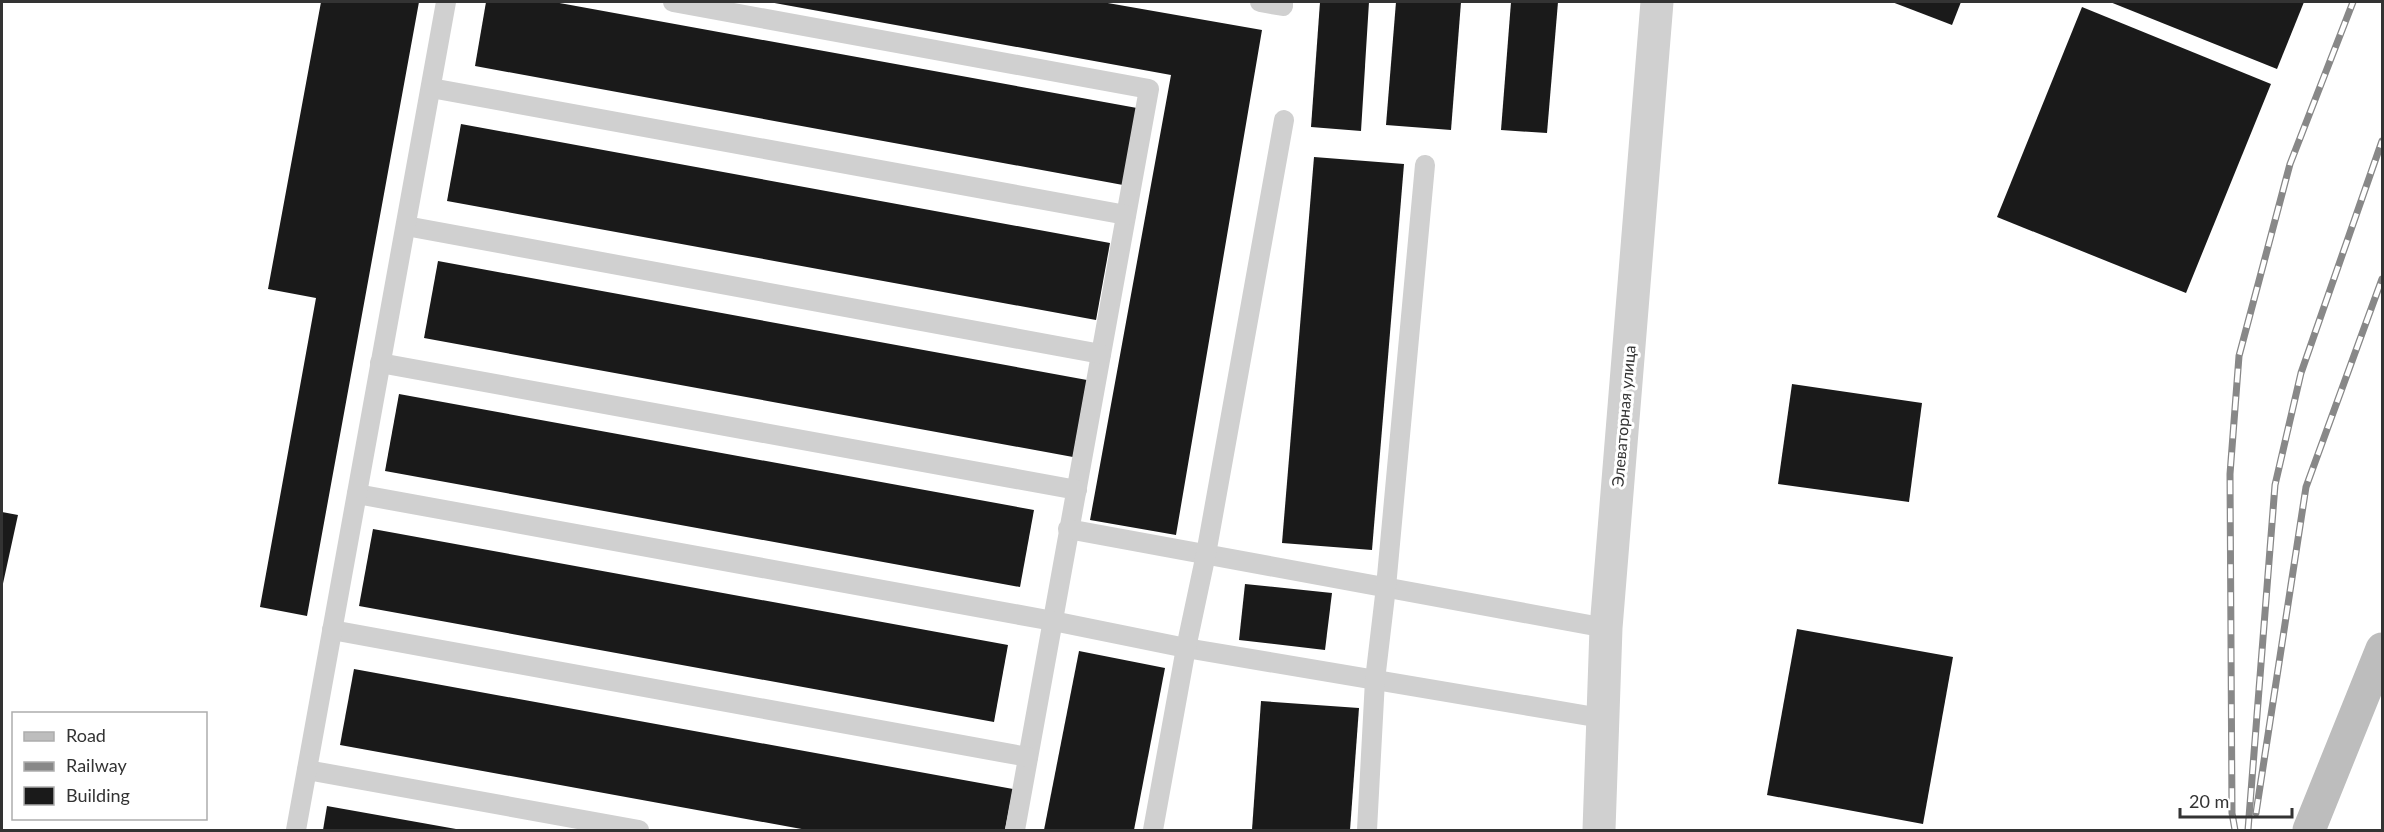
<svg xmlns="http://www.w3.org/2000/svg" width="2384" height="832" font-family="Lato,sans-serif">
<rect width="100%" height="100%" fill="#fff"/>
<g fill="#1a1a1a">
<path d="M321,2h98l-112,614 -47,-9 56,-309 -48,-9z"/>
<path d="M486,2h68l583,106 -14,77 -648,-119z"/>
<path d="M769,2h333l160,28 -86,505 -86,-15 81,-445z"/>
<path d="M1320,2h49l-8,129 -50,-4z"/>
<path d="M1396,2h65l-10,128 -65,-5z"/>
<path d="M1511,2h47l-11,131 -46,-3z"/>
<path d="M1892,2h69l-9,23z"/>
<path d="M2110,2h194l-27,67z"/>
<path d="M2082,7l189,77 -85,209 -189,-76z"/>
<path d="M461,124l649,119 -14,77 -649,-119z"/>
<path d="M1314,157l90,7 -32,386 -90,-7z"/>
<path d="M438,261l649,119 -14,77 -649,-119z"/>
<path d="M1792,384l130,19 -13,99 -131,-18z"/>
<path d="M399,394l635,116 -14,77 -635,-116z"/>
<path d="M2,512l16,3 -16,73z"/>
<path d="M373,529l635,116 -14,77 -635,-116z"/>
<path d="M1245,584l87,9 -7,57 -86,-10z"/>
<path d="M1797,629l156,28 -30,167 -156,-29z"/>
<path d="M1079,651l86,17 -31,162h-90z"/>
<path d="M354,669l659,120 -8,41h-198l-467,-85z"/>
<path d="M1261,701l98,7 -9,122h-98z"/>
<path d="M327,806l129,23v1h-133z"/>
</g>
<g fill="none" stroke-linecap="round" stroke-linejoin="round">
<g stroke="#d0d0d0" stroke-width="20">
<path d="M673,2l476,87 -134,741"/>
<path d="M1260,2l23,4v-4"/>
<path d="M431,88l695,127"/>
<path d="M406,226l695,128"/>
<path d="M380,363l697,127"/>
<path d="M357,494l696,127 133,27 415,70"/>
<path d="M1068,529l538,99"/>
<path d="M332,630l696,127"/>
<path d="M307,770l332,60"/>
<path d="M296,830l150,-828"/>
<path d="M1153,830l33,-182 20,-94 78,-434"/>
<path d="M1367,830l8,-150 11,-93 39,-422"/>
</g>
<path stroke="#d0d0d0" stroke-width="33" d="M1599,830l7,-202 51,-626"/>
<path stroke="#bdbdbd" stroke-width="33" d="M2309,830l73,-181"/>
<defs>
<g id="rail">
<path d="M2256,813l50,-326 76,-208"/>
<path d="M2235,830l-3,-17 -2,-339 9,-118 51,-192 63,-162"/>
<path d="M2248,830l27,-345 26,-112 81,-232"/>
</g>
</defs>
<use href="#rail" stroke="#888" stroke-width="7"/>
<use href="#rail" stroke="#fff" stroke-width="4.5" stroke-dasharray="14" stroke-linecap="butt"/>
</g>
<g text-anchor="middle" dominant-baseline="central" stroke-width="6" stroke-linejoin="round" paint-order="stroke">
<g font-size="16" fill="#333" stroke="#fff">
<text transform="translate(1623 416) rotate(-85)">Элеваторная улица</text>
</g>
</g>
<rect width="2384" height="832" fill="none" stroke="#333333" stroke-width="6"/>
<rect x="12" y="712" width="195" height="108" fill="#ffffff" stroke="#adadad" stroke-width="1.5"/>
<rect x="24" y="732" width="30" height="9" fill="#bdbdbd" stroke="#adadad" stroke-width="1.5"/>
<text x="66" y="742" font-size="18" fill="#333333">Road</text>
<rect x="24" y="762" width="30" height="9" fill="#888888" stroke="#adadad" stroke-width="1.5"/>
<text x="66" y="772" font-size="18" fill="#333333">Railway</text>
<rect x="24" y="787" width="30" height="18" fill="#1a1a1a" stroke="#adadad" stroke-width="1.5"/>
<text x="66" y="802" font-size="18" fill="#333333">Building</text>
<path d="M2180 808v9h112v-9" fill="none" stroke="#333333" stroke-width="3"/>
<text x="2189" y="808" font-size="18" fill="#333333" stroke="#ffffff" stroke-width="4.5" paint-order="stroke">20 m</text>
</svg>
